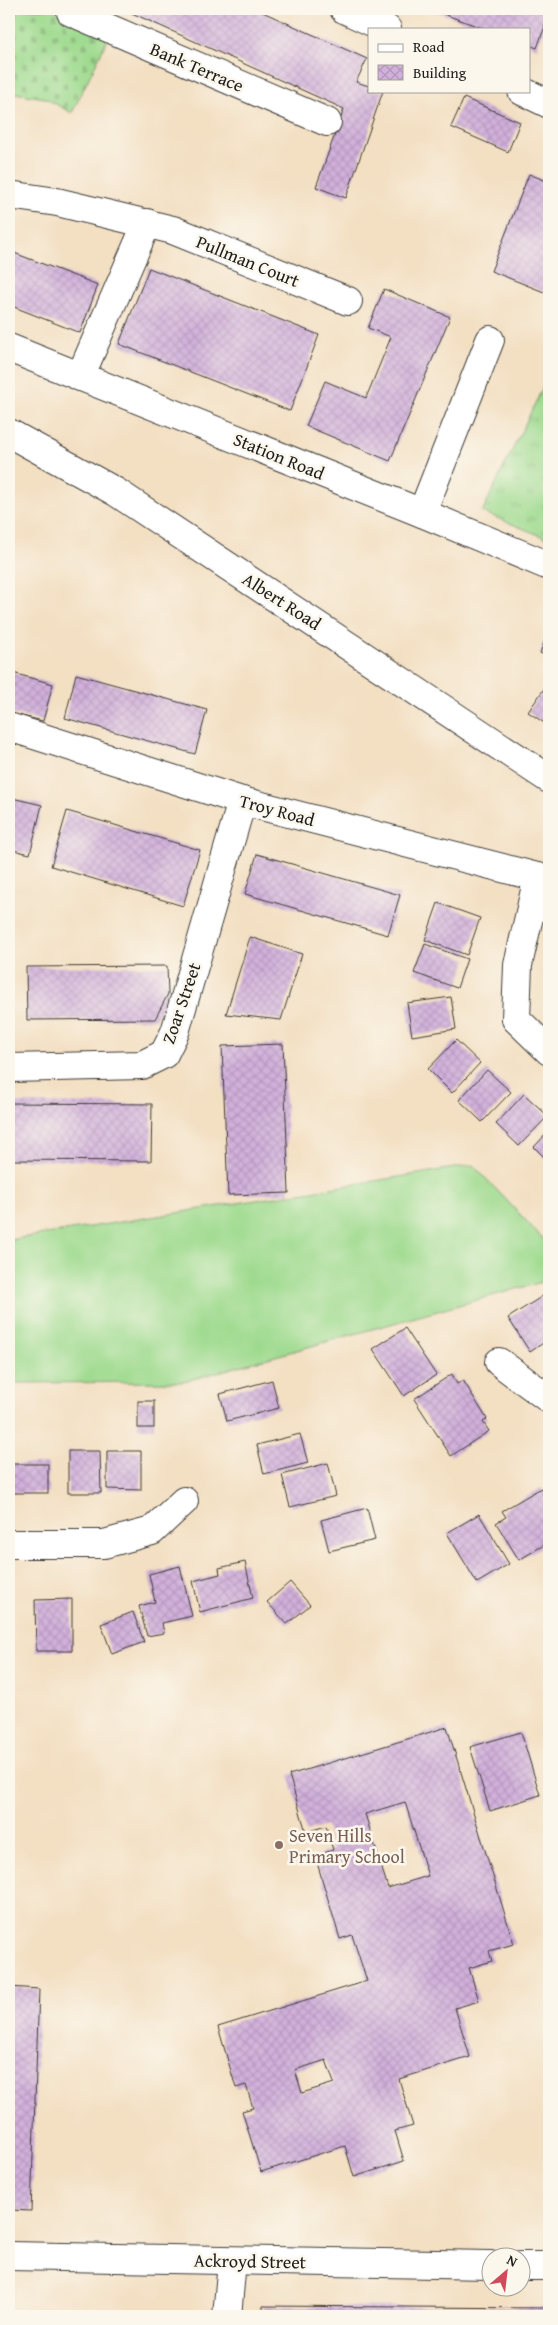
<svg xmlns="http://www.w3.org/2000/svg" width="558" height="2325" font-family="'Gentium Book Plus',serif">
<defs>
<pattern id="grass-tufts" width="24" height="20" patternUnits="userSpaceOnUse" patternTransform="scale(1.25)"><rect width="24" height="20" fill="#9eda8e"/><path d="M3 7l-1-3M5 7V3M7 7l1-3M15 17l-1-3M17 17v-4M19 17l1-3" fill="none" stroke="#88ba7a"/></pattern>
<pattern id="cemetery-stones" width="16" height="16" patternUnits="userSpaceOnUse" patternTransform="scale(1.25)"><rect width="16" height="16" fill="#9eda8e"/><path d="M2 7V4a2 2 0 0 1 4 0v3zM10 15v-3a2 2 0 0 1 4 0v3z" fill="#88ba7a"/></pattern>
<pattern id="building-cross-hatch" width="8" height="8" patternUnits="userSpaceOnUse" patternTransform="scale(1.25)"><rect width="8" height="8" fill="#d1b0db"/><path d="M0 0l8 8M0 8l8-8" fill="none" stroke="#b397bb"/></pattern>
</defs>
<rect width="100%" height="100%" fill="#fbf7ec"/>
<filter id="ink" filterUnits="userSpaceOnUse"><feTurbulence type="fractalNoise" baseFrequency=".02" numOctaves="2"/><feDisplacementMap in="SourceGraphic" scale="10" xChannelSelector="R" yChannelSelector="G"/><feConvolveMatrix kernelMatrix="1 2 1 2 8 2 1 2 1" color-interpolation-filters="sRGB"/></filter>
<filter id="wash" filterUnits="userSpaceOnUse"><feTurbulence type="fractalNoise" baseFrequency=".0096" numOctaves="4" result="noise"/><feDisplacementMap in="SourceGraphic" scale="20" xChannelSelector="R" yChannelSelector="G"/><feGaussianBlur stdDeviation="1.12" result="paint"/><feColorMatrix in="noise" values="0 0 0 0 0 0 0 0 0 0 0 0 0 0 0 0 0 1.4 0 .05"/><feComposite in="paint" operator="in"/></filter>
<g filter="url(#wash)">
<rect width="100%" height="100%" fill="#f3dfc2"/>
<path fill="url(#grass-tufts)" stroke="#5d7b55" d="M549,375v164l-67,-27z"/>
<path fill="url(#cemetery-stones)" stroke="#5d7b55" d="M9,9h82l22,19 -41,85 -27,-15 -36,-6z"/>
<path fill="#9eda8e" stroke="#5d7b55" d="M473,1165l76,80v35l-367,102 -173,1v-143z"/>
<g id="blocks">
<g fill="url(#building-cross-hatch)" fill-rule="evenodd">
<path d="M123,9h133l111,50 -11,23 13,4v5h14l-37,107 -30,-11 28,-78z"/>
<path d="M436,9h113v6l-12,33 -8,-3v-16h-44l-50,-18z"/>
<path d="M464,98l56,24 -12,30 -57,-25z"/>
<path d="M529,174l20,8v112l-58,-23z"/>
<path d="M9,251l89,34 -18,48 -71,-28z"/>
<path d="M149,268l170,67 -29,76 -171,-67z"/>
<path d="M384,289l66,28 -60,144 -84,-35 19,-45 41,17 25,-61 -23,-9z"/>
<path d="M549,630v27l-9,-4z"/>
<path d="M9,672l44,12 -10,37 -34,-8z"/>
<path d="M76,674l131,36 -12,44 -130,-36z"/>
<path d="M548,683l1,1v42l-21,-14z"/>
<path d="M12,798l30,7 -12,49 -21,-5v-46l2,1z"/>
<path d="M67,811l133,39 -17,56 -132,-40z"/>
<path d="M257,854l143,41 -12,40 -143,-41z"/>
<path d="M438,903l42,15 -13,37 -42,-15z"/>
<path d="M250,937l52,17 -21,66 -55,-6z"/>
<path d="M425,944l42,15 -10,29 -43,-15z"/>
<path d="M167,966l1,28 -13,25 -128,1 -1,-53z"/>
<path d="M451,997l5,32 -44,7 -5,-33z"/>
<path d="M456,1040l24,23 -28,30 -24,-24z"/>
<path d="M283,1044l6,149 -61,2 -6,-149z"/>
<path d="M487,1070l24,22 -29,30 -23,-22z"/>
<path d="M524,1094l24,22 -29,30 -23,-22z"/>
<path d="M9,1103l143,1 -1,57 -142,-1z"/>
<path d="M549,1131v31l-15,-15z"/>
<path d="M549,1292v47l-19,13 -22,-34z"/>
<path d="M405,1328l31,47 -32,21 -31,-47z"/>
<path d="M452,1374l5,10 6,-4 24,39 -4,3 6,9 -38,25 -37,-57z"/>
<path d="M272,1380l7,28 -52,13 -7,-27z"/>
<rect x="138" y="1401" width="16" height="27"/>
<path d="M300,1434l8,29 -44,11 -7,-29z"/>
<path d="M68,1451h32l1,42h-33z"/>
<path d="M107,1451h34v39l-34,-1z"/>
<path d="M328,1463l8,33 -46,11 -8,-32z"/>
<rect x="9" y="1464" width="39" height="29"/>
<path d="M541,1488l4,5 4,-3v52l-30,18 -23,-37 10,-6 -4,-6z"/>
<path d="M367,1508l8,32 -46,11 -8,-31z"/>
<path d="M479,1514l30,50 -32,19 -30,-50z"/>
<path d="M245,1562l8,36 -53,14 -7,-31 27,-7 -1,-6z"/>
<path d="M180,1566l12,50 -30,7 2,10 -17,3 -8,-30 16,-4 -6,-28z"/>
<path d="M290,1582l20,23 -23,19 -20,-22z"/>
<path d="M72,1599v52h-36l-1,-51z"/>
<path d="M133,1612l11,30 -32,12 -11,-30z"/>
<path d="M447,1727l67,217 -25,7 3,10 -23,7 10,33 -24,7 15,49 -71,22 14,47 -18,5 9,30 -50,16 -9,-31 -84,26 -19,-61 11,-3 -7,-23 -10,3 -18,-61 149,-46 -15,-46 -12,4 -25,-83 18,-6 -7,-24 -20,6 -17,-57zM405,1802l23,74 -40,12 -23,-74zM326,2060l8,23 -32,10 -7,-23z"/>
<path d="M521,1732l19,63 -50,16 -20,-64z"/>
<path d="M9,1987l30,2 -8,222 -22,-1z"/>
<path d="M263,2306l286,2v8h-286z"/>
</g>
</g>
</g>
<g filter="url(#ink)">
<use href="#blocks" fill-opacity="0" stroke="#3c3935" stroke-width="1"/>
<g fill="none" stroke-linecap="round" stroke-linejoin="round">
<defs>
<g id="minor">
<path d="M71,9v3l256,110"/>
<path d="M344,9l43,20"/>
<path d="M522,91l27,13"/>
<path d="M9,195l48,7 116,28 175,71"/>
<path d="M9,348l413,165 127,53"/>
<path d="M80,377l67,-154"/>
<path d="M9,433l107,59 433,287"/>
<path d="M422,513l68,-173"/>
<path d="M9,727l233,74 307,79"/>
<path d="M538,877l-20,88 -2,54 33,32"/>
<path d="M9,1068l133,-3 22,-11 11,-22 67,-231"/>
<path d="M499,1362l50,37"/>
<path d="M9,1544h95l48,-13 32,-30"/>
<path d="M9,2256l481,9"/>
<path d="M520,2266h29"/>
<path d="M227,2316l5,-55"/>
</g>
</defs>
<use href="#minor" stroke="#3c3935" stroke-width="30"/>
<use href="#minor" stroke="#fff" stroke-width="28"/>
</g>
</g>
<circle fill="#8d6e63" stroke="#fbf7ec" stroke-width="2" cx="279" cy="1845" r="5"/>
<g text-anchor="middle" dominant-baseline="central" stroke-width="5" stroke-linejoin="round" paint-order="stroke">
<g font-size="18" fill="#1c1c1c" stroke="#fbf7ec">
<text transform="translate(197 67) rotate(23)">Bank Terrace</text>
<text transform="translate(248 261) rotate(22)">Pullman Court</text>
<text transform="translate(279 456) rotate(22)">Station Road</text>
<text transform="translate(282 601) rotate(33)">Albert Road</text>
<text transform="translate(277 810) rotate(15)">Troy Road</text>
<text transform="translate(181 1003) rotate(-71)">Zoar Street</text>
<text transform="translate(250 2261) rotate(1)">Ackroyd Street</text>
</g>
<g font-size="18" fill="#785e54" stroke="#fbf7ec" text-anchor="start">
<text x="289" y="1835">Seven Hills<tspan x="289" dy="21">Primary School</tspan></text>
</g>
</g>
<rect width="558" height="2325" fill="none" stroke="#fbf7ec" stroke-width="30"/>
<rect x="368" y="28" width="162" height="65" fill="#fbf7ec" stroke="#a29f99"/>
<rect x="378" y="44" width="25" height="8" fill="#ffffff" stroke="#a29f99"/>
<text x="413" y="52" font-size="15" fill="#1c1c1c">Road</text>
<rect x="378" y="65" width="25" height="15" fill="url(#building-cross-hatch)" stroke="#a29f99"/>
<text x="413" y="78" font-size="15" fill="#1c1c1c">Building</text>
<g transform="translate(506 2272) rotate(28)"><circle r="24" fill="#fbf7ec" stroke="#a29f99"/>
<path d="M0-4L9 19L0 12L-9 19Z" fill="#d1495b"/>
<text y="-8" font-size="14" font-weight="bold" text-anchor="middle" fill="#1c1c1c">N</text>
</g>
</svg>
